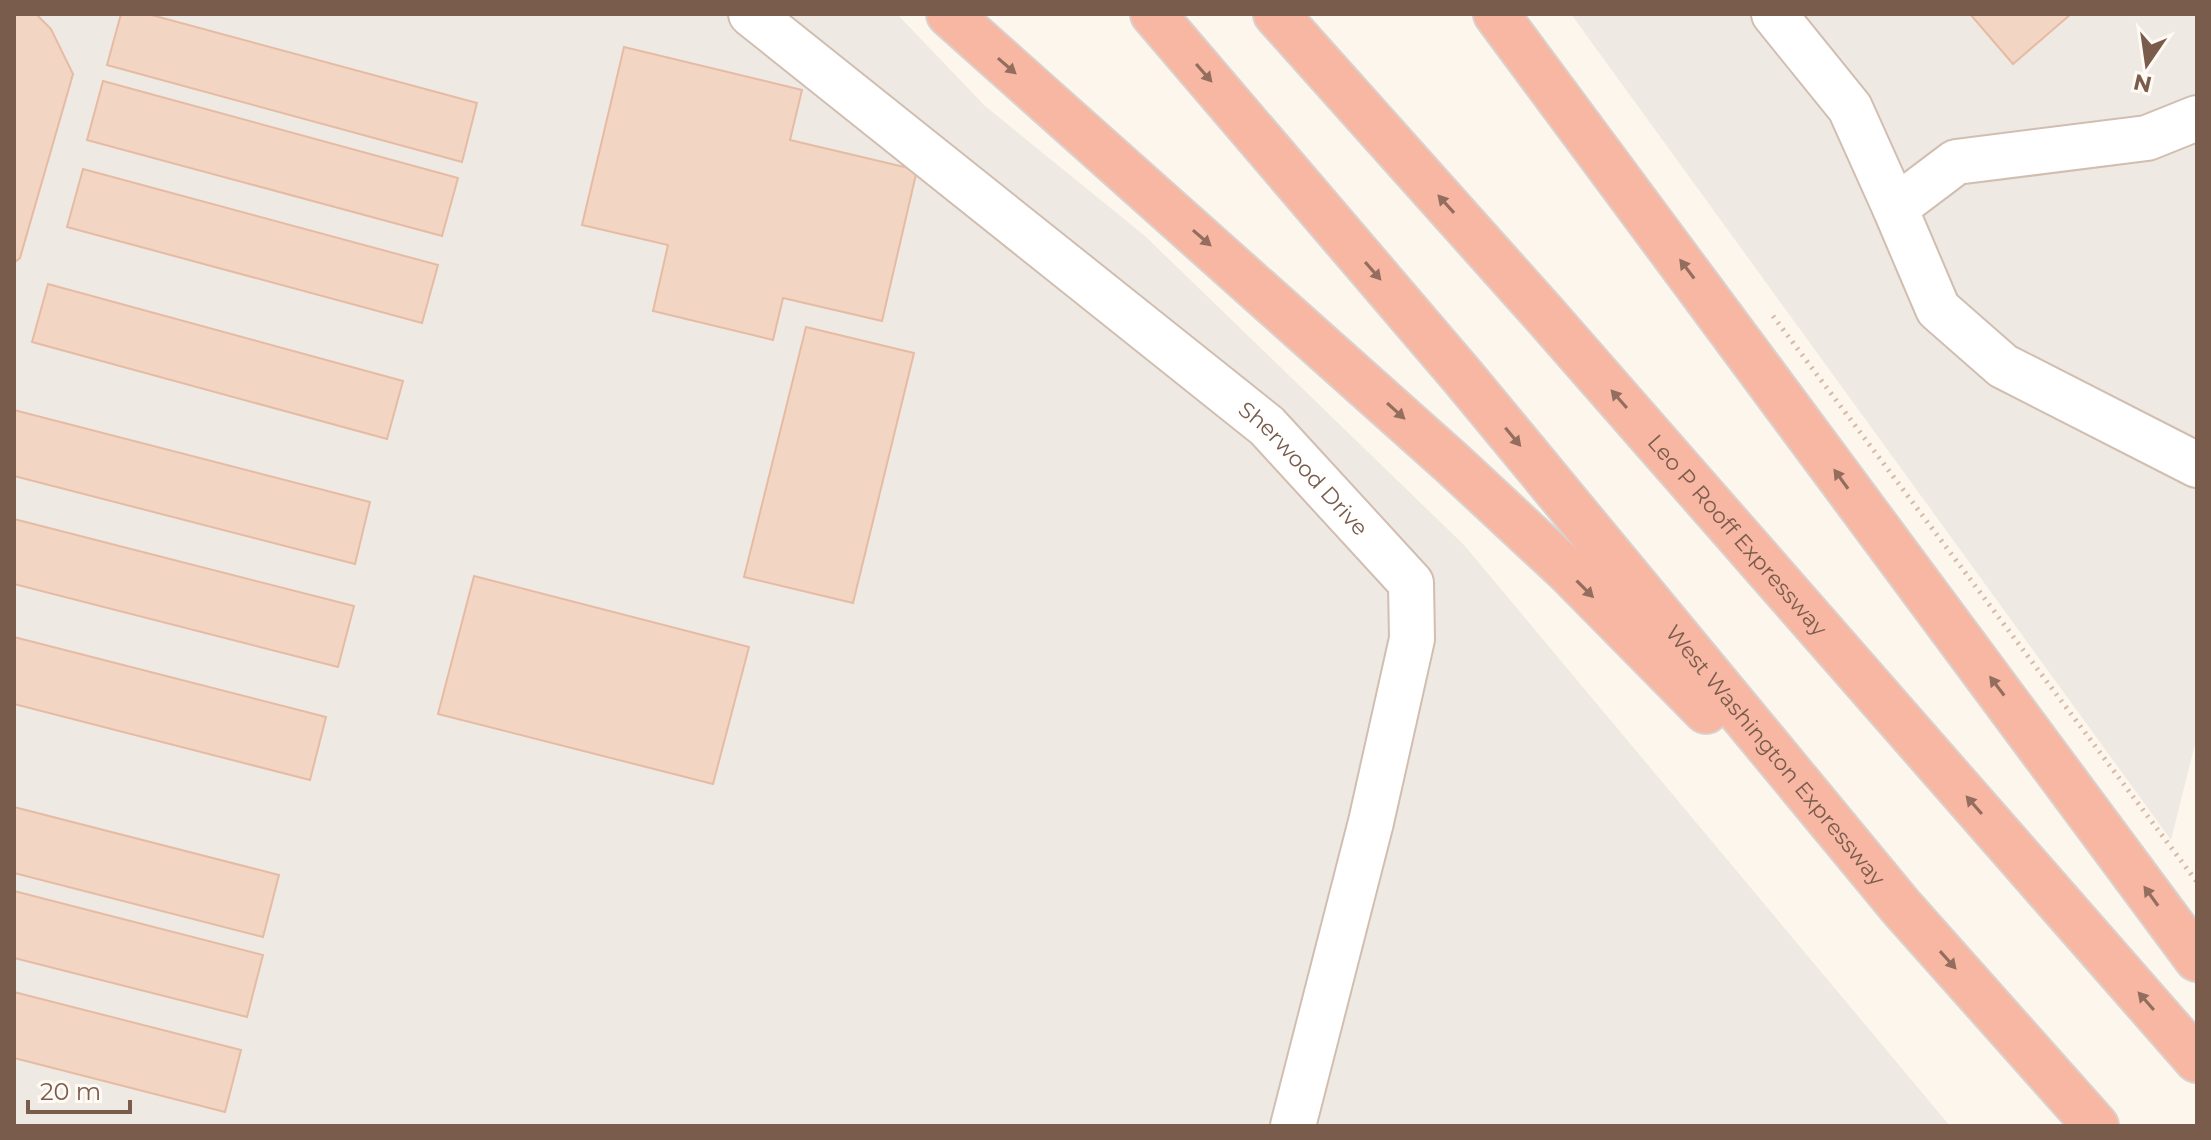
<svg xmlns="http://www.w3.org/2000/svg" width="2211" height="1140" font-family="Montserrat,sans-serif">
<rect width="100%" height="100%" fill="#fdf6ec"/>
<g fill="#efe9e4">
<path d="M14,14h883l88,92 160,130 319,309 486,581h-1936z"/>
<path d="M1571,14h626v722l-26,104z"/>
</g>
<g fill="#f3d5c3" stroke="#e6bba3" stroke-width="2">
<path d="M14,14h22l15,15 22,45 -53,184 -6,5z"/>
<path d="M121,14h27l329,89 -15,59 -355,-97z"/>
<path d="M1970,14h101l-58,50z"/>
<path d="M624,47l178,43 -12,50 127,30 -35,151 -99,-23 -10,42 -120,-29 15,-66 -86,-20z"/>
<path d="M103,81l355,97 -16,58 -355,-96z"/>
<path d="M83,169l355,96 -16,58 -355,-96z"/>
<path d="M48,284l355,97 -16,58 -355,-97z"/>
<path d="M806,327l108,26 -61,250 -109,-26z"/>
<path d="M14,410l356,92 -15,62 -341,-88z"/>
<path d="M14,519l340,87 -16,61 -324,-83z"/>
<path d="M474,576l275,71 -36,137 -275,-70z"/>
<path d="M14,637l312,80 -16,63 -296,-76z"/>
<path d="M14,807l265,68 -16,62 -249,-64z"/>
<path d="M14,891l249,64 -16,62 -233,-59z"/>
<path d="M14,992l227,58 -16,62 -211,-54z"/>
</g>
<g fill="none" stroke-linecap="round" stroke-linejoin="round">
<defs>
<g id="minor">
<path id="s1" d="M751,14l516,412 144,157 1,56 -41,183 -78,304"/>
<path d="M1774,14l76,94 45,100"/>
<path d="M2197,118l-50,20 -191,24 -61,46 43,101 65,57 194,99"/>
</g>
<g id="highway">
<path d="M949,14l503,449 116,108 138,140"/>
<path id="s2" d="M1153,14l310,363 439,531 194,218"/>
<path id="s3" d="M1276,14l269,301 652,745"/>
<path d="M1496,14l701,945"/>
</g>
</defs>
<use href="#minor" stroke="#d1beb0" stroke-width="48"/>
<use href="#highway" stroke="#dad1cd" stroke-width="48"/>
<path stroke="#d9b8a5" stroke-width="5" stroke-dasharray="2 6" stroke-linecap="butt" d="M1773,316l424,566"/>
<use href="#minor" stroke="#fff" stroke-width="44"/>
<use href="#highway" stroke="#f7b7a3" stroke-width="44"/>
</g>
<defs><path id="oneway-solid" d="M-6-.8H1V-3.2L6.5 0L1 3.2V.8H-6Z" transform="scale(2)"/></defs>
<g fill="#936e5e">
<use href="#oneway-solid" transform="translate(1007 66) rotate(41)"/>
<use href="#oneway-solid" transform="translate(1204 73) rotate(49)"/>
<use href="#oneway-solid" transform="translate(1446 204) rotate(-132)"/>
<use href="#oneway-solid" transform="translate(1202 238) rotate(41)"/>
<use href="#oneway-solid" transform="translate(1687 269) rotate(-127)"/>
<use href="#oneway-solid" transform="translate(1373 271) rotate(49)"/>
<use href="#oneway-solid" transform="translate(1619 399) rotate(-131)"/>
<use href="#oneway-solid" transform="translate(1396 411) rotate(42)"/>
<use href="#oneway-solid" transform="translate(1513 437) rotate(50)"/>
<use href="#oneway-solid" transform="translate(1841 479) rotate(-126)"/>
<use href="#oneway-solid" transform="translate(1585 589) rotate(45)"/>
<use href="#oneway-solid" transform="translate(1997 686) rotate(-127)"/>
<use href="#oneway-solid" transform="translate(1974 805) rotate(-131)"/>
<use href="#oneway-solid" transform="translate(2151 896) rotate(-126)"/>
<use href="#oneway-solid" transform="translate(1948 960) rotate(48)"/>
<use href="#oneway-solid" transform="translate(2146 1001) rotate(-131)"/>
</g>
<g text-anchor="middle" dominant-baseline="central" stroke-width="6" stroke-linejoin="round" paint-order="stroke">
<g font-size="22" fill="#7a5c4d" stroke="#fffaf3">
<text stroke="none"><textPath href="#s1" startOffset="716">Sherwood Drive</textPath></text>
<text stroke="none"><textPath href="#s3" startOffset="696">Leo P Rooff Expressway</textPath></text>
<text stroke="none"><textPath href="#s2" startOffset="968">West Washington Expressway</textPath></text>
</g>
</g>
<rect width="2211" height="1140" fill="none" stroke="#7a5c4d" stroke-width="32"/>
<g transform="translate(2147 64) rotate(193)" stroke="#fffaf3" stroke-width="6" paint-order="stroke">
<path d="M0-6L14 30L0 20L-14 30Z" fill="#7a5c4d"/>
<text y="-12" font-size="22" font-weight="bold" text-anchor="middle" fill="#7a5c4d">N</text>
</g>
<path d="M28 1100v12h102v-12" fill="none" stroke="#7a5c4d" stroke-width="4"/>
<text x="40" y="1100" font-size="24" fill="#7a5c4d" stroke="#fffaf3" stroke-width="6" paint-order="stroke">20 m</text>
</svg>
